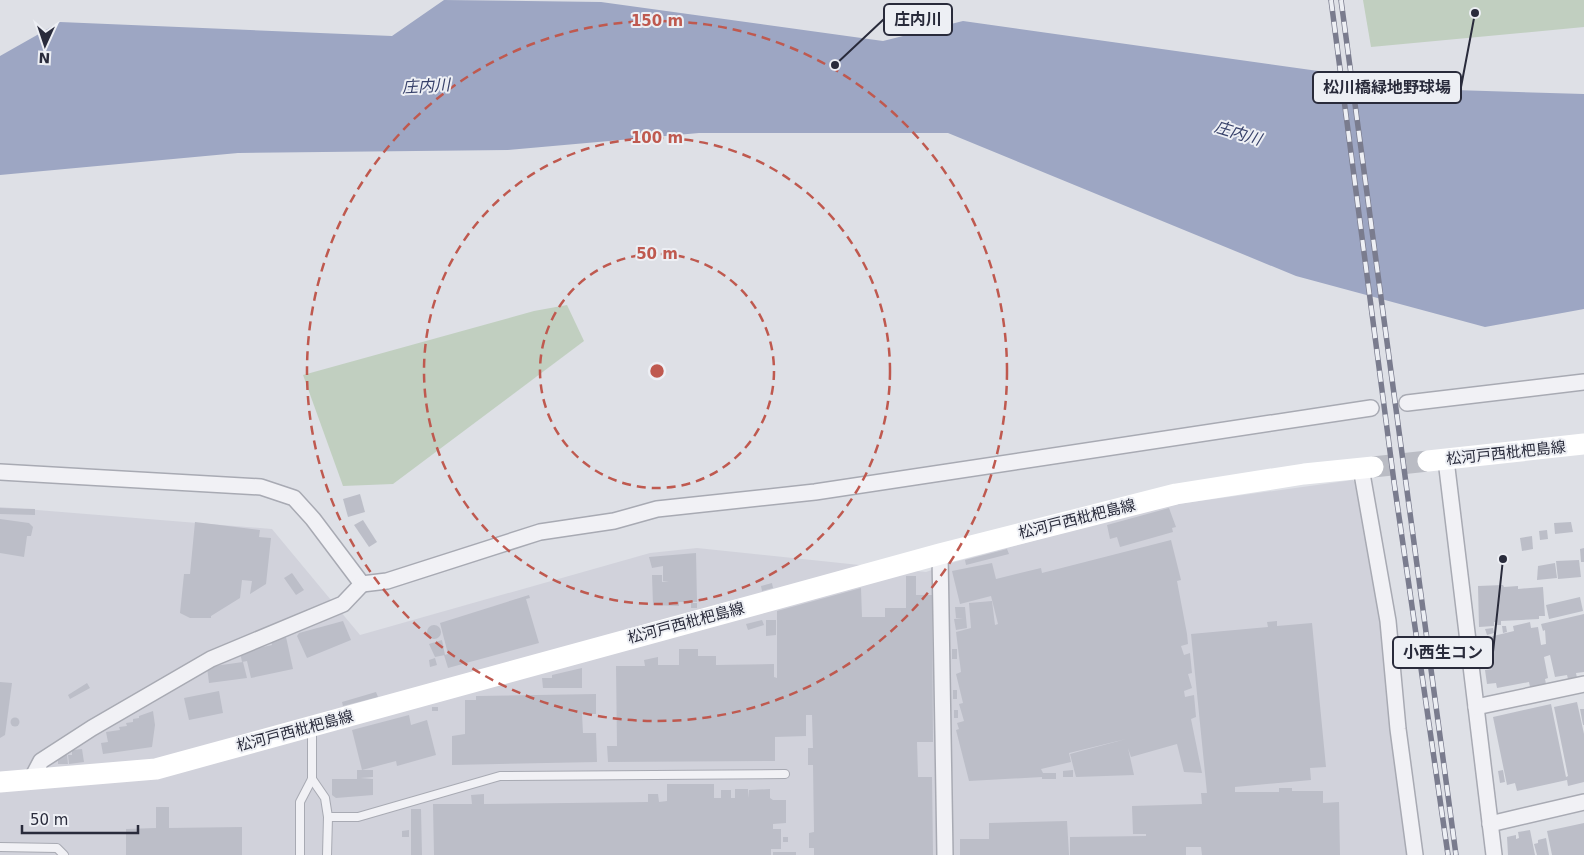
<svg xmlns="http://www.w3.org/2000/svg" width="1584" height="855" font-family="'DejaVu Sans','Noto Sans JP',sans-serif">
<rect width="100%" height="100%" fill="#dee0e6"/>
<path fill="#d1d2db" d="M1353,480l7,8 21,125 9,80 1,38 17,124h-1408v-348l272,22 88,106 290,-82 47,-5 229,24 29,-10 160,-43 63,-15z"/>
<g fill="#c1cfc0">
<path d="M1363,0h221v27l-213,20z"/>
<path d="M567,305l17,36 -191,143 -50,2 -40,-111 231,-64z"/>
</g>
<path fill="#9da6c3" d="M444,0l157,2 282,39 80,-20 491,69 130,4v215l-99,18 -189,-51 -348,-143h-249l-191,17 -270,3 -238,22v-119l60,-34 332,14z"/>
<g fill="#bcbec8">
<path d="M360,494l5,18 -17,5 -5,-18z"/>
<path d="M0,508l35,1v6l-35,-1z"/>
<path d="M1169,508l7,19 -4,1 1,4 -53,15 -3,-10 -7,2 -3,-14z"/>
<path d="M0,519l29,4 4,4 -2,9h-4l-3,21 -24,-4z"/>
<path d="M363,520l14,22 -8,5 -15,-22z"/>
<path d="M195,522l65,8 -1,7 12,1 -5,46 -16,10 2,-13 -10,-1 -2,18 -29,18v2h-21l-10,-5 4,-39h6z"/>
<path d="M1571,522l2,10 -18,2 -1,-11z"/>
<path d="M1547,530l1,9 -8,1 -1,-9z"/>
<path d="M1532,536l1,13 -11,2 -2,-13z"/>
<path d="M1171,540l10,40 -4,1 10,53 1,10 -7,2 3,9 6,-2 2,20 -4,1 4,14 -8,3 1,6 9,-2 2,22 -5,2 11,54 -18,-1 -7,-28 -46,13 -3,-9 6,27 -58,2 -6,-23 56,-15 -57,14 2,9 -30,7 2,4h13v6h-14v-2l-73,4 -13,-51 3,-1 -2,-6 7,-2 -5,-17 4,-1 -7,-29 5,-2 -5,-40 15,-4 -2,-25 23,-2 3,24 3,-1 -7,-28 -31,8 -8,-33 40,-8 4,16 45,-11 1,5z"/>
<path d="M1584,548v14h-3l-1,-13z"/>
<path d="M1007,549l2,5 -43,11 -1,-5z"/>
<path d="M696,553l1,49h-18v4l-26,-1 -1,-30h10v7l7,-1h-6v-15l-11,2 -3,-11z"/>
<path d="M1579,560l2,17 -23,2 -2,-18z"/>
<path d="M1555,563l2,15 -20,2 1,-14z"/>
<path d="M292,573l12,17 -8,5 -12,-17z"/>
<path d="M906,576h10v19h16l1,147h-16l1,35h14l1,78h-119v-7h-5v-15l5,-1 -1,-67h-5v-17h5l-1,-33h-6v21l-31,1v24l-167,1 -1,-16h10l-1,-80h29l-1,-6 14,-3v8h21v-16h19v7h18v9l58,-1v13l3,1v-67l84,-23 1,29h23v-9h21z"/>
<path d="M772,583l1,5 -11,3 -1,-5z"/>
<path d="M1503,585l1,2 14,-1v3l25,-2 2,29h-6v3l-38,2v4h-5v-3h-2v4l-15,1 -1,-41z"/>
<path d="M529,595l1,3 -4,1 13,44 -91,25 -4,-13 4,-1 -8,-31z"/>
<path d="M1580,597l3,14 -34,8 -3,-14z"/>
<rect x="691" y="603" width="6" height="5"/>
<path d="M955,607h10l2,21 -11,2 -2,-11 9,-1h-7z"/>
<path d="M1584,614v58l-8,1 1,5 -9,1 -1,-4 -12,2 -5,-22 -6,2 4,21 -3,1 1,5 -16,3 -1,-5 -32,6 -1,-5 -9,1 -2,-14 8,-1h-7l-5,-30 33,-8 -1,-5 17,-4 1,6 7,-1 3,18 5,-1 -1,-14 -2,1 -2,-7z"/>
<path d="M762,620l2,5 -16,5 -2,-6z"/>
<path d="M766,620h10v15l-10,1z"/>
<path d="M343,621l8,19 -44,18 -10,-22 2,-3z"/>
<path d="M1277,621v5l35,-3 14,144 -16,1 1,12 -76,7v5h44v-4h13v3h31v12l16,-1 1,53h-138l-1,-8h-15v8h-116v-18l76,-1v-2h-13l-1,-28 70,-2 -1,-11h6l-16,-159 77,-7 -1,-5z"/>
<circle cx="434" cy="632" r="7"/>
<path d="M1502,626h4l1,6 -4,1z"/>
<path d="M1493,628l1,5 -7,2 -2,-6z"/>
<path d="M286,637l7,32 -42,9 -4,-17 -5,1 -2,-10 32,-7 -1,-5z"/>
<path d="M442,640l3,15 -10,2 -6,-13z"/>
<rect x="952" y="649" width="5" height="10"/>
<path d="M435,658l2,7 -7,2 -1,-7z"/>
<path d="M243,662l4,16 -38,5 -2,-16z"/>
<path d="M582,668v20h-39l-1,-10h10v-3z"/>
<path d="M0,682l12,1 -7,52 -5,3z"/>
<path d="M87,683l3,5 -20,11 -2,-4z"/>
<rect x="953" y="690" width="4" height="9"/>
<path d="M219,691l4,22 -34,7 -5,-22z"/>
<path d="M376,692l2,5 -35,9 -1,-4z"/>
<path d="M596,694v20h-14l1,19h13l1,29 -145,3v-29l13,-2v-34h11v-4z"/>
<path d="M1577,702l7,32v48l-16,4 -1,-6 -50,11 -2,-8 -8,2 -14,-68 58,-13 15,73 2,-1 -14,-69z"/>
<rect x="432" y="707" width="6" height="4"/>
<path d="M1580,709h4v16h-1z"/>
<rect x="954" y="710" width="4" height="8"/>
<path d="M153,711l2,14 -3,22 -49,7 -2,-11 7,-1 -2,-10 14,-2 -1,-3 8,-1 -1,-3 7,-1v-3l6,-1v-2z"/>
<path d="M409,715l2,10 16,-5 9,35 -39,11 -1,-5 -34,9 -10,-40z"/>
<circle cx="15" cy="722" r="4.5"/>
<path d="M82,749l2,13 -15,2 -1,-9h4v-5z"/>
<path d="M67,755l1,9h-10v-8z"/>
<path d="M357,770h16v7l-13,1 13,1v16l-37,3 -4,-3v-16h25z"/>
<path d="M1073,770v7h-10v-6z"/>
<path d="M1503,770l2,12 -5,1 -2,-12z"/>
<path d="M667,784h47v14h7v-8h10v8h4v-9h13v9l1,-8 21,-1v9l3,2h13v23l-13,1v5h8v20h-10v6h-337l-1,-51h39l-1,-9 13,-1v10l164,-2v-8h10l1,8 8,-1z"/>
<path d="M156,807h13v21l73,-1v28h-116v-26l30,-1z"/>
<path d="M411,809h10l1,46h-11z"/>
<path d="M1067,821l2,34h-109v-16h29v-16z"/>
<path d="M1584,823v32h-32l-5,-24z"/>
<path d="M409,830v7h-7v-6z"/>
<path d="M1530,830l5,25h-27l-1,-18 9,-2v4l3,-1 -1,-6z"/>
<rect x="783" y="837" width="5" height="5"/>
<path d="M1546,838l3,17h-12l-3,-11 4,-1v-3z"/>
<rect x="773" y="852" width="23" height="3"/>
</g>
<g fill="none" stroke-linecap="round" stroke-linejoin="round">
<path stroke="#babcc4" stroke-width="21" stroke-dasharray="21 11" stroke-linecap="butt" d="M1373,467l55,-6"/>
<defs>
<g id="service">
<path d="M312,779l13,19 3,19 -1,38"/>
<path d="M328,817h30l142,-41 285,-2"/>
<path d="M0,847l57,1 7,7"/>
<path d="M300,855v-53l12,-23v-52"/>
</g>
<g id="minor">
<path d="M1407,403l177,-21"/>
<path d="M1446,460l48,395"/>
<path d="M1361,468l27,153 10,108 17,126"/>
<path d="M0,472l261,15 33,11 19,21 49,65 25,-3 153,-49 74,-11 43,-12 158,-17 556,-84"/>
<path d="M940,554l5,301"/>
<path d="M1476,707l108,-23"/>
<path d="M31,780l10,-19 51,-33 119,-69 132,-55 19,-20"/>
<path d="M1490,824l94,-22"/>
</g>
</defs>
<use href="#service" stroke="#a8aab3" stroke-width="10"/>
<use href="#minor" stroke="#a8aab3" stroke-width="18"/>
<use href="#service" stroke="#f1f1f5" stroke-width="8"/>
<use href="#minor" stroke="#f1f1f5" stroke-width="15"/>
<g stroke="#fff" stroke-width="21">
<path d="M1428,461l156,-17"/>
<path d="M0,782l156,-13 784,-215 236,-60 128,-20 69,-7"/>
</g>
<defs>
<g id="rail">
<path d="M1331,0l63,482 54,373"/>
<path d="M1341,0l115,855"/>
</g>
</defs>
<use href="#rail" stroke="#7a7c8e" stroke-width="5.5"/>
<use href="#rail" stroke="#edeff4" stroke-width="4" stroke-dasharray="11" stroke-linecap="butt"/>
</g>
<g fill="none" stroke="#bf594f" stroke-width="2.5" stroke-dasharray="9 6">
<circle cx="657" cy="371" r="117"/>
<circle cx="657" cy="371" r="233"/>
<circle cx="657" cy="371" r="350"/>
</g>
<g text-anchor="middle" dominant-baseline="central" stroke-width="4" stroke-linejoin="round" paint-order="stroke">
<g font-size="15" fill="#292b3b" stroke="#edeff4">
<text transform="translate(1506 453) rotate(-6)">松河戸西枇杷島線</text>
<text transform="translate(1077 519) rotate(-14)">松河戸西枇杷島線</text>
<text transform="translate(686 623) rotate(-15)">松河戸西枇杷島線</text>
<text transform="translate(295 731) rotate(-15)">松河戸西枇杷島線</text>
</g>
<g font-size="16" font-style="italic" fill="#38426b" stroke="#edeff4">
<text transform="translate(426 86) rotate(-3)">庄内川</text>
<text transform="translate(1238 133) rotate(17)">庄内川</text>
</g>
</g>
<circle cx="657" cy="371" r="8" fill="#bf594f" stroke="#edeff4" stroke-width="2.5"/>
<g font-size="15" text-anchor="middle" font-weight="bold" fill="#bf594f" stroke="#edeff4" stroke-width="4" stroke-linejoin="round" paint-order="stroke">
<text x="657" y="26">150 m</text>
<text x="657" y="143">100 m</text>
<text x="657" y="259">50 m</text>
</g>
<path fill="none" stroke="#292b3b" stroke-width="2" d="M835 65L884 19M1475 13L1461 87M1503 559L1493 652"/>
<g fill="#292b3b" stroke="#edeff4" stroke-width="2">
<circle cx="835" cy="65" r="5"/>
<circle cx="1475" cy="13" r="5"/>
<circle cx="1503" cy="559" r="5"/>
</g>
<g fill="#edeff4" stroke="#292b3b" stroke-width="2">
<rect x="884" y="4" width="68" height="31" rx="5"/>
<rect x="1313" y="72" width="148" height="31" rx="5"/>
<rect x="1393" y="637" width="100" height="31" rx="5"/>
</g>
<g font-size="16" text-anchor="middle" font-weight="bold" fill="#292b3b">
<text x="918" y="25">庄内川</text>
<text x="1387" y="93">松川橋緑地野球場</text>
<text x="1443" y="658">小西生コン</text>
</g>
<g transform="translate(45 45) rotate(183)" stroke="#edeff4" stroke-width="4" paint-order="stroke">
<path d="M0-4L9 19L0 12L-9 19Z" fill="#292b3b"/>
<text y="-8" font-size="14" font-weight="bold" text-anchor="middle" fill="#292b3b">N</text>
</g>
<path d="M22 825v8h116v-8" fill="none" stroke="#292b3b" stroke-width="2.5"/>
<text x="30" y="825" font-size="15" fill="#292b3b" stroke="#edeff4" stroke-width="4" paint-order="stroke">50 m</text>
</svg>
